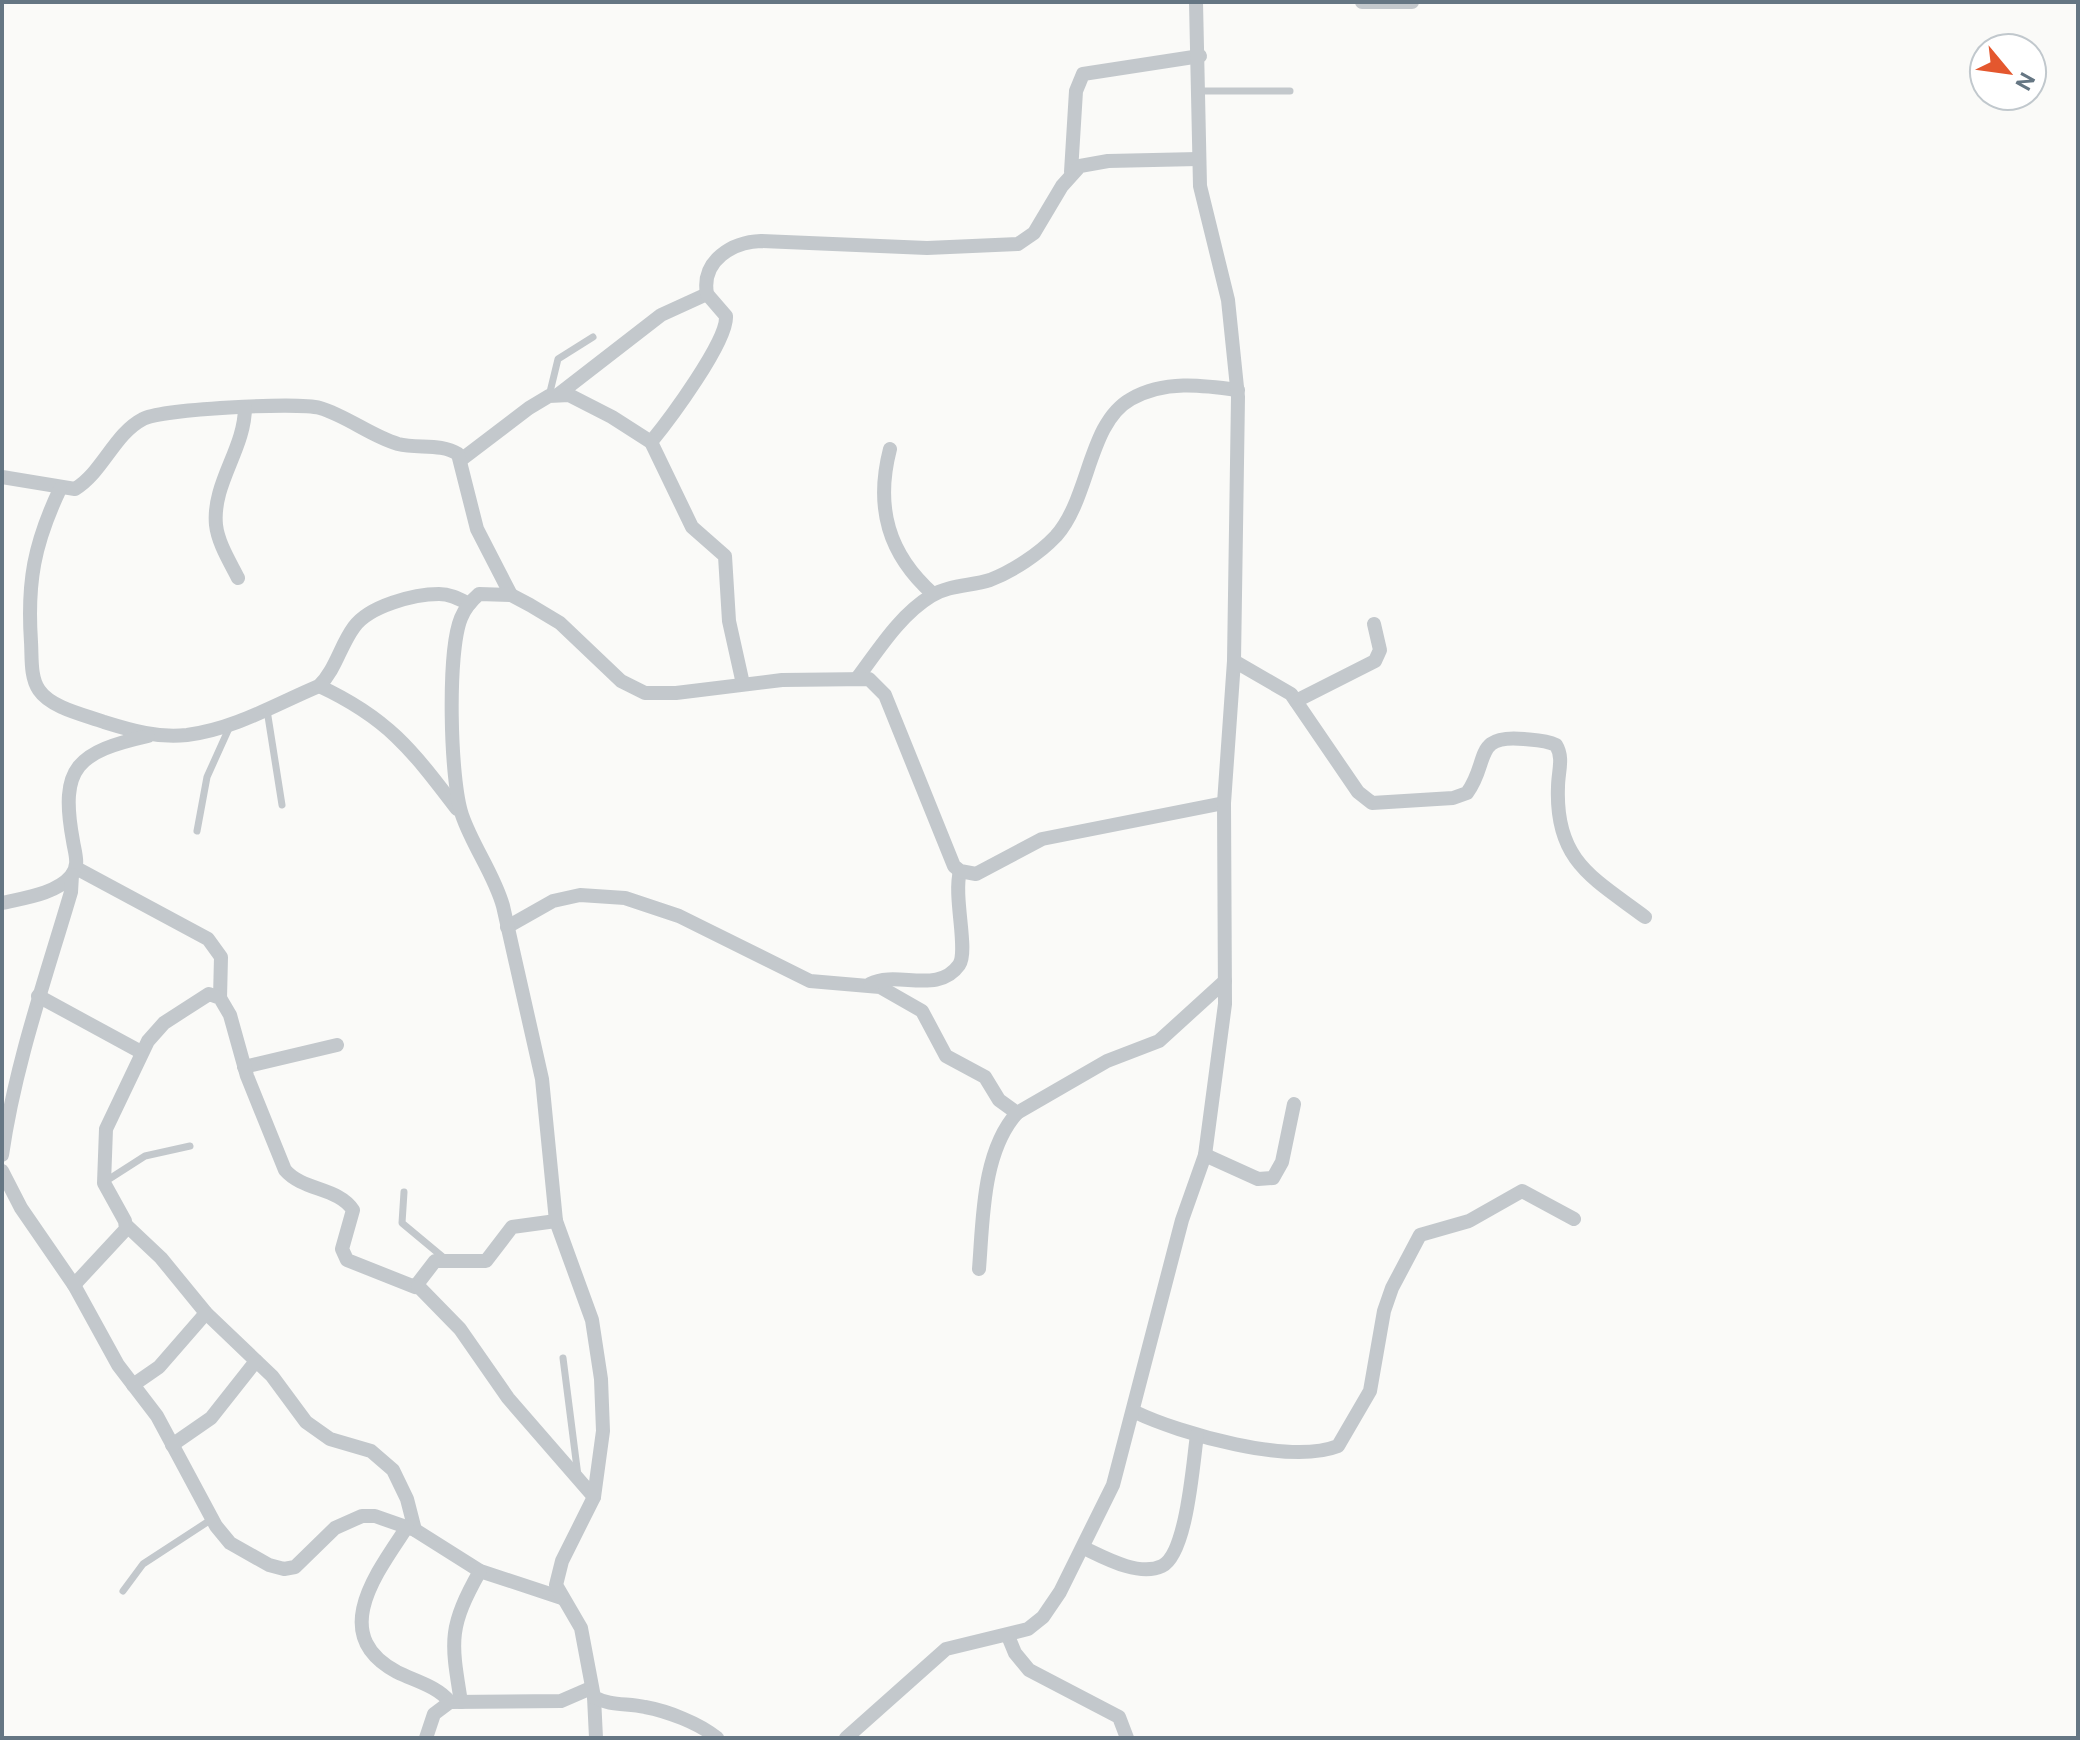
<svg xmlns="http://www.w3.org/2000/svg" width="2080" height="1740" font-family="'DM Sans',sans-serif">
<rect width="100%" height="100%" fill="#fafaf8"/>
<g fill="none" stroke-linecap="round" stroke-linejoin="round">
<g stroke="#c3c8cc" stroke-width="7">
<path d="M1200,91h90"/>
<path d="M549,396l9,-37 35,-22"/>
<path d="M267,710l15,95"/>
<path d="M197,831l10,-54 23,-51"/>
<path d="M106,1181l39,-25 45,-10"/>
<path d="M404,1192l-2,31 42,35"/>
<path d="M563,1358l15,118"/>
<path d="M123,1591l20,-27 69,-45"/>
</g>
<g stroke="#c3c8cc" stroke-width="14">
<path d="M1362,2h50"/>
<path d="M1071,172l5,-81 7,-17 117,-18"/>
<path d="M559,394l102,-79 46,-21"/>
<path d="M651,442c18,-22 77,-101 75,-126l-19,-22c-6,-34 26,-52 54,-53l166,7 91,-4 16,-11 28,-47 18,-20 28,-5 90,-2"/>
<path d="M890,449c-15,58 -2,105 43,145"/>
<path d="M462,459l67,-51 20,-12 20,-1 43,22 39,25 41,85 33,29 4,65 14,63"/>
<path d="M2,477l73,12c28,-17 39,-55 68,-70 17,-10 155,-17 177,-11 27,8 51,28 78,36 20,5 43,-1 60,10l19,75 34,66"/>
<path d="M60,489c-26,55 -33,93 -29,153 1,15 -1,35 8,48 12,18 46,25 65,32 29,9 53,16 83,13 48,-6 89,-31 132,-49 17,-17 21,-40 35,-59 15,-21 60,-33 85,-33 11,0 20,5 30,10"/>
<path d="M238,578c-8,-16 -20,-35 -22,-53 -4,-42 29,-76 29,-118"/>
<path d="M1234,661l57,33 67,98 14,11 81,-5 14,-5c23,-31 5,-59 57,-54 11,1 22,1 32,6 8,13 2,27 2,42 -3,74 35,91 87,130"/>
<path d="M858,677c21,-28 42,-62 73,-81 18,-11 40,-10 59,-16 23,-9 49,-26 66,-44 34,-38 32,-113 75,-137 33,-19 71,-14 107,-9"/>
<path d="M319,686c69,32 93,64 138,123"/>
<path d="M1296,701l79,-40 5,-11 -6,-26"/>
<path d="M76,868l132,71 13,18 -1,41"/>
<path d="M2,903c21,-5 54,-9 69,-27 9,-11 4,-22 2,-35 -14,-75 5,-89 75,-105"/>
<path d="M507,927l46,-26 27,-6 45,3 54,18 131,65 70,6 42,24 24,45 39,21 14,23 18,13 90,-52 52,-20 66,-60"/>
<path d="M870,984c27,-14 68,11 89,-19 10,-14 -6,-67 1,-94"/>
<path d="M38,996l103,56"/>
<path d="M244,1067l93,-22"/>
<path d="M2,1155c13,-90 43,-175 69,-263l1,-17"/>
<path d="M1205,1155l53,24 15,-1 9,-16 12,-58"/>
<path d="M2,1171l19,37 53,77 44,80 39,51 59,110 14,17 39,22 15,4 11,-2 40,-39 27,-12h13l40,14 65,41 82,27"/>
<path d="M126,1225l35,33 45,55 66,63 34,46 24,17 41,12 22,19 14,29 8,31"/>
<path d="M979,1269c4,-49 3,-117 38,-156"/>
<path d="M74,1285l52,-56 -1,-8 -21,-38 2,-54 42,-88 16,-18 45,-29 11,4 10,17 17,61 38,94c18,21 53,17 68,40l-11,39 5,11 68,27 20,-26h51l26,-34 44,-6"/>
<path d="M418,1286l42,43 48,69 86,99"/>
<path d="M133,1385l26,-18 47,-54"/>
<path d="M1135,1412c46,22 155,53 203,34l32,-55 14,-80 8,-23 28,-53 49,-14 53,-30 52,28"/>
<path d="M172,1445l39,-27 45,-57"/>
<path d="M407,1527c-31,47 -79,108 -10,145 18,9 40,14 53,30"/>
<path d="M1084,1548c21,10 55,29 78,18 25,-12 31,-104 35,-131"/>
<path d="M1008,1636l7,17 14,17 90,47 8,21"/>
<path d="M594,1697l2,41"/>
<path d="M461,1702c-10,-62 -13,-74 19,-131"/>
<path d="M426,1738l8,-24 16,-12 111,-1 30,-13"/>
<path d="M717,1738c-18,-15 -50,-27 -72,-31 -18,-4 -35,-1 -51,-10l-13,-69 -25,-43 6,-24 32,-64 9,-66 -2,-52 -9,-59 -36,-99 -14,-142 -39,-173c-9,-32 -30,-59 -41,-91 -12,-35 -15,-163 -1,-197 4,-10 10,-17 18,-24l32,1 19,10 30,18 61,58 24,12h31l106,-13 87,-1 16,16 69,171 6,5 16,3 66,-35 182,-36"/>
<path d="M846,1738l100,-89 82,-20 15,-12 17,-25 53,-107 69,-265 23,-65 20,-151 -1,-201 10,-142 4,-264 -10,-97 -28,-114 -4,-184"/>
</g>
</g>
<rect width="2080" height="1740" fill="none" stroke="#657683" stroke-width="8"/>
<g transform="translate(2008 72) rotate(119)"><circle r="38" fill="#ffffff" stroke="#c1c8cd" stroke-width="2"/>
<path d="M0-6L14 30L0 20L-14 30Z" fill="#e4572e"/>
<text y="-12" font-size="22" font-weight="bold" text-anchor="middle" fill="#657683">N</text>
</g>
</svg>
